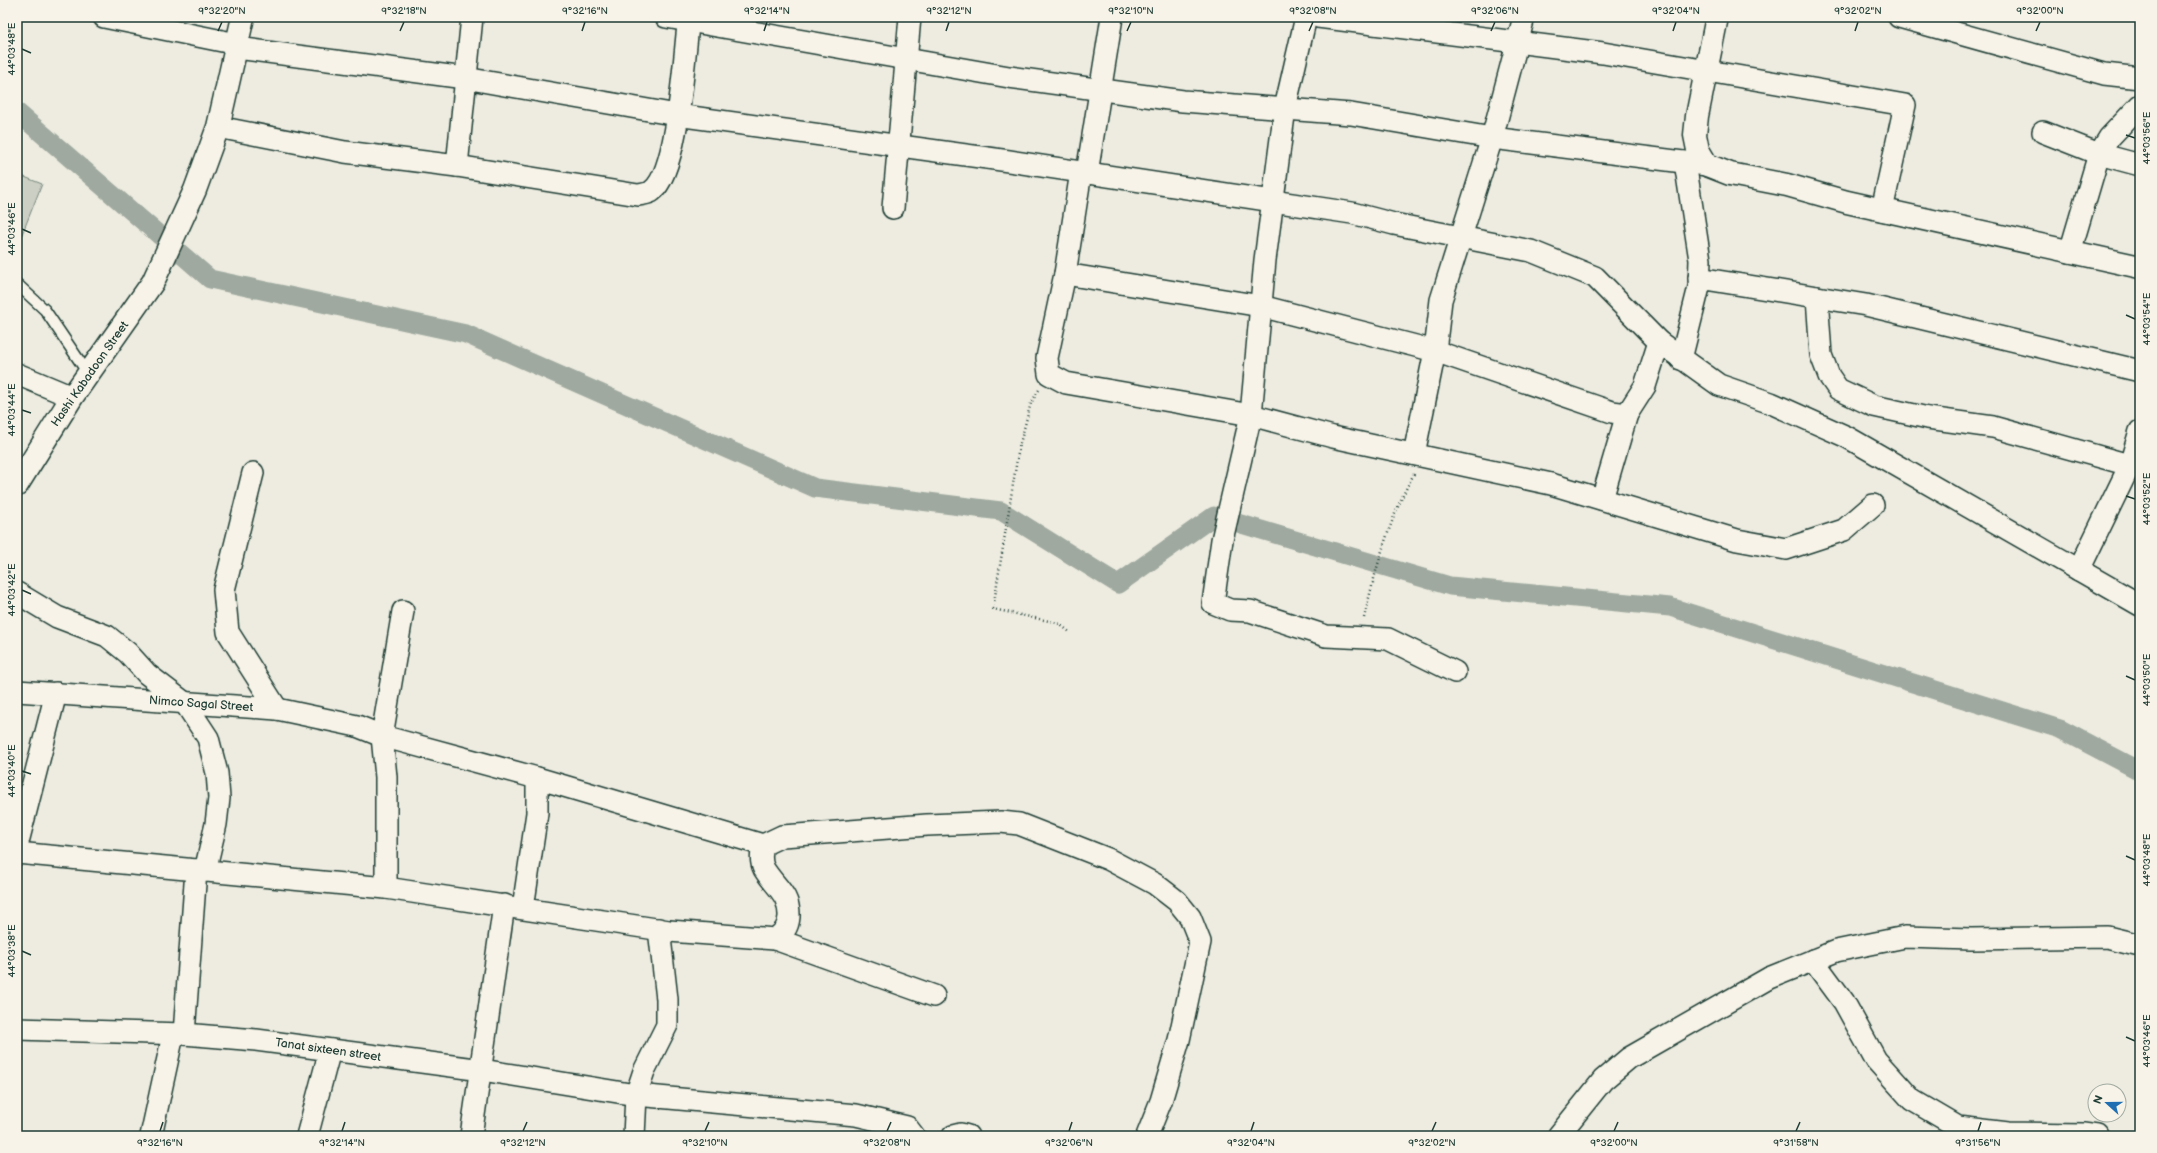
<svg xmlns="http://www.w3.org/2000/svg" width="2157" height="1153" font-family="'Balsamiq Sans',sans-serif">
<rect width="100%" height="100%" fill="#eeece1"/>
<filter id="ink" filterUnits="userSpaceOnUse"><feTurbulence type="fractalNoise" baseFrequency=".025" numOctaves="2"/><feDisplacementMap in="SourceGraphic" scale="8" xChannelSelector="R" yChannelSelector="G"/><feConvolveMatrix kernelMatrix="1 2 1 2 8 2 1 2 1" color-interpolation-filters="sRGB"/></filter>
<g filter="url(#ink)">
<path fill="#cccfc4" stroke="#76867c" d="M17,174l25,10 -25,63z"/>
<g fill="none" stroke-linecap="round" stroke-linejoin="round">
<path stroke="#9fa99f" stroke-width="19" d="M17,112l193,167 256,55 349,154 186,23 117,73 96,-68 236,70 220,21 390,122 80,42"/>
<defs>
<path id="lane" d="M17,284l28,26 44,65"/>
<g id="street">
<path d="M104,17l133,27"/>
<path d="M666,17l343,60 174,24 168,13 141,24 215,27"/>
<path d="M1306,17l-21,91 -20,152 -14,155 -29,125 -9,63 17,7 20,1 76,25 62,3 67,33"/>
<path d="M1318,17l285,36 302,52 -23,105"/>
<path d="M1899,17l205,57 36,4"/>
<path d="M237,48l228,30 212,37 332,46 343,52 42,11 137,27 64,26 64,65 60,43 52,18 76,34 293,168"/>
<path d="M218,127l127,25 112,14 181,29c4,-1 11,-1 14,-4 27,-20 32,-138 37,-174"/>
<path d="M2043,132l56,22 41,11"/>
<path d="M457,166l15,-149"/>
<path d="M1081,172l-16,102 -18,84 2,16 17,9 185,32 82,22 218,47 186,56 49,9 58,-19 29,-25"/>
<path d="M1087,173l25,-156"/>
<path d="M893,208l17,-191"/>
<path d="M2070,252l29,-98 10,-16 31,-33"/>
<path d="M1065,274l196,32 174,45 177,61 15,2 18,-28 14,-44"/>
<path d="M1699,278l167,27 274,66"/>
<path d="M1817,297l4,58 8,21 9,13 36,17 54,12 65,9 147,41"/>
<path d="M1681,359l18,-72 1,-27 -15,-98"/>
<path d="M17,374l55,23"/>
<path d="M1414,454l21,-103 6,-51 51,-162 32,-121"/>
<path d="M253,473l-29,117 4,42 49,77"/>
<path d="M1602,499l25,-85"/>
<path d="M2079,570l51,-105 10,-34"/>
<path d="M17,593l40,24 50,19 21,17 19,21 38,29 23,35 9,35 2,25 -3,26 -11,47"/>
<path d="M17,691l260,18 80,17 25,10 155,42 226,67"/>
<path d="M17,846l39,-153"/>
<path d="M17,853l369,35 283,43 106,8c9,-7 13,-11 14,-22 1,-23 -14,-30 -25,-48 -4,-8 -3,-16 -1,-24l19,-9 29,-2 116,-9 74,-3 18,2 89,35 47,25 22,17 13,16 10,25 -21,98 -18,61 -14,35"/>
<path d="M386,888v-111l-4,-41 21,-125"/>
<path d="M523,908l14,-95v-35"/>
<path d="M775,939l159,57"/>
<path d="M1813,960l31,42 32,58 36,40 46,27 50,6 76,1 14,2"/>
<path d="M17,1029l167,5 72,6 226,30 154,25 220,20 51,12 7,9"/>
<path d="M184,1034l12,-164"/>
<path d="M151,1136l22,-101"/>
<path d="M307,1136l23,-86"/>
<path d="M471,1136l33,-231"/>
<path d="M634,1136l2,-41 8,-24 23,-46v-26l-8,-70"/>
<path d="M953,1136l8,-2 7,2"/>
<path d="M1558,1136l45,-56 26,-22 140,-80 67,-27 69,-14 66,2 136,-2 33,8"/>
</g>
<g id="secondary">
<path d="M1717,17l-20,99 -2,19 3,15 9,15 23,9 57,11 60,17 293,65"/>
<path d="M17,485l55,-88 81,-115 42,-92 23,-63 25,-110"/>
</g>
</defs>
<use href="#lane" stroke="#1f3d34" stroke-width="13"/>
<use href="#street" stroke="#1f3d34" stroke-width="24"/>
<use href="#secondary" stroke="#1f3d34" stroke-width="25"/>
<g stroke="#1f3d34" stroke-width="2.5" stroke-dasharray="1 3" stroke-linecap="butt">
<path d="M1039,390l-8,13 -12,44 -26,162 65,14 13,10"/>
<path d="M1364,618c12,-49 25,-100 50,-144"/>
</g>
<use href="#lane" stroke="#f7f3e8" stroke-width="10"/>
<use href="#street" stroke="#f7f3e8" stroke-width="21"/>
<use href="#secondary" stroke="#f7f3e8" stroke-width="22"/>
</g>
</g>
<path fill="none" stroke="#1f3d34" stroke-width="1.5" d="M218,31l4,-9M400,31l4,-9M582,31l3,-9M764,31l3,-9M946,31l3,-9M1127,31l4,-9M1309,31l4,-9M1491,31l4,-9M1673,31l3,-9M1855,31l3,-9M2036,31l4,-9M22,49l9,4M2126,135l9,3M22,229l9,4M2126,315l9,4M22,410l9,3M2126,496l9,3M22,590l9,4M2126,676l9,4M22,771l9,3M2126,856l9,4M22,951l9,4M2126,1037l9,4M160,1131l3,-9M342,1131l3,-9M523,1131l4,-9M705,1131l4,-9M887,1131l4,-9M1069,1131l3,-9M1251,1131l3,-9M1432,1131l4,-9M1614,1131l4,-9M1796,1131l4,-9M1978,1131l3,-9"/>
<g text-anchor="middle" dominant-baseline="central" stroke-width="3.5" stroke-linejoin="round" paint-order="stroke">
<g font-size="12" fill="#1f3d34" stroke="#f7f3e8">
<text transform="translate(90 374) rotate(-55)">Hashi Kabadoon Street</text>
<text transform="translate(201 704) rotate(4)">Nimco Sagal Street</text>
<text transform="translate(328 1050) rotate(8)">Tanat sixteen street</text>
</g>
</g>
<rect width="2157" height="1153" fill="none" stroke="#f7f3e8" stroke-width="44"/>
<g transform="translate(2107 1103) rotate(291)"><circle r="19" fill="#f7f3e8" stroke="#a1aaa0"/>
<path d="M0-3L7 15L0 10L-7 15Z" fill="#1f6fb2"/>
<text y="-6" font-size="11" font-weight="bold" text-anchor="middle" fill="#1f3d34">N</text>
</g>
<rect x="22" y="22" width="2113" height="1109" fill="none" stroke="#1f3d34" stroke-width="1.5"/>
<g font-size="10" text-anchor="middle" fill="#1f3d34">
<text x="222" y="14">9°32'20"N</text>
<text x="404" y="14">9°32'18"N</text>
<text x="585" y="14">9°32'16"N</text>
<text x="767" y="14">9°32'14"N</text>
<text x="949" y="14">9°32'12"N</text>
<text x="1131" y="14">9°32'10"N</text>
<text x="1313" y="14">9°32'08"N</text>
<text x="1495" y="14">9°32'06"N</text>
<text x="1676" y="14">9°32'04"N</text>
<text x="1858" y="14">9°32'02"N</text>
<text x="2040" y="14">9°32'00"N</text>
<text transform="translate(11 49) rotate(-90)" y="4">44°03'48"E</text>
<text transform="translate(2146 138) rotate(-90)" y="4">44°03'56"E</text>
<text transform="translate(11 229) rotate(-90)" y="4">44°03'46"E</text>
<text transform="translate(2146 319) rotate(-90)" y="4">44°03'54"E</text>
<text transform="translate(11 410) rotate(-90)" y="4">44°03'44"E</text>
<text transform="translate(2146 499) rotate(-90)" y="4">44°03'52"E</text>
<text transform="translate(11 590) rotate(-90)" y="4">44°03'42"E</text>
<text transform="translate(2146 680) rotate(-90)" y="4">44°03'50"E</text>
<text transform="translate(11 771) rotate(-90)" y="4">44°03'40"E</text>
<text transform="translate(2146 860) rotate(-90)" y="4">44°03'48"E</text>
<text transform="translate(11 951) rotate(-90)" y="4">44°03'38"E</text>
<text transform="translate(2146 1041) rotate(-90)" y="4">44°03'46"E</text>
<text x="160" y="1146">9°32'16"N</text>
<text x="342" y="1146">9°32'14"N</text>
<text x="523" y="1146">9°32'12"N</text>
<text x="705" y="1146">9°32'10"N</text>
<text x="887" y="1146">9°32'08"N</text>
<text x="1069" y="1146">9°32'06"N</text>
<text x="1251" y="1146">9°32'04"N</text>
<text x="1432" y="1146">9°32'02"N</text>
<text x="1614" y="1146">9°32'00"N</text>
<text x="1796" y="1146">9°31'58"N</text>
<text x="1978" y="1146">9°31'56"N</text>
</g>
</svg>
